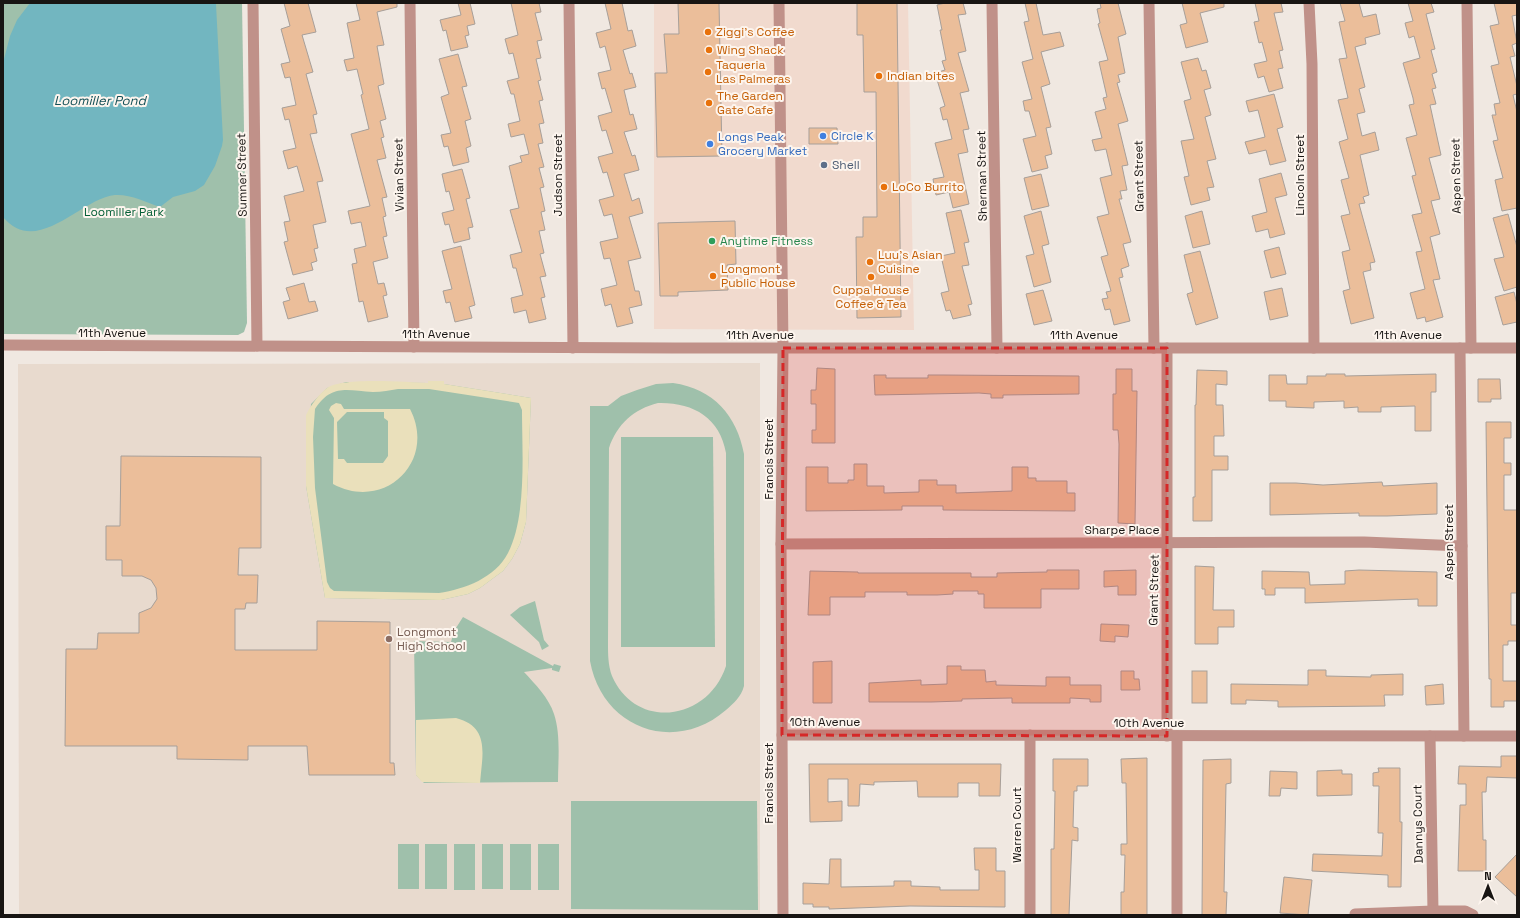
<svg xmlns="http://www.w3.org/2000/svg" width="1520" height="918" font-family="'Space Grotesk',sans-serif">
<rect width="100%" height="100%" fill="#f0e8e1"/>
<path fill="#f1dace" d="M654,3h254l6,327 -260,-1z"/>
<path fill="#e8dace" d="M760,363v552h-741l-1,-551z"/>
<g fill="#9fc0ab" fill-rule="evenodd">
<path d="M3,3h239l5,320 -3,9 -6,3 -235,-1z"/>
<path d="M428,381h16v3l87,14 -5,124 -6,22 -8,15 -9,12 -23,17 -12,6 -27,6 -116,-2 -19,-112 5,-82 16,-16 19,-6 82,1z"/>
<path d="M673,383c41,6 64,33 71,71v232c-3,11 -10,17 -18,24 -52,45 -124,18 -136,-49v-255h18l13,-10 16,-6 19,-6zM658,403c34,-1 62,14 68,50v213c-18,55 -90,65 -114,10 -4,-11 -4,-22 -4,-33l1,-195c8,-24 25,-39 49,-45z"/>
<path d="M621,437h92l2,210h-94z"/>
<path d="M535,601l9,39 5,6 -7,4 -3,-8 -29,-27 10,-8z"/>
<path d="M463,617l90,49 1,-2 7,2 -2,6 -7,-2v-2l-28,4c11,12 25,26 30,42 7,21 4,47 4,68l-134,1 -8,-8 -2,-134 37,1 3,-11z"/>
<path d="M571,801h186l1,109 -187,-1z"/>
<rect x="398" y="844" width="21" height="45"/>
<rect x="425" y="844" width="22" height="45"/>
<rect x="454" y="844" width="21" height="46"/>
<rect x="482" y="844" width="21" height="45"/>
<rect x="510" y="844" width="21" height="46"/>
<rect x="538" y="844" width="21" height="46"/>
</g>
<g fill="#eae0bb" fill-rule="evenodd">
<path d="M428,381h16v3l87,14 -5,124 -6,22 -8,15 -9,12 -23,17 -12,6 -27,6 -116,-2 -19,-112v-71c5,-10 12,-20 21,-27 16,-11 79,-6 101,-5zM398,389h31l90,14 3,7c0,41 5,106 -14,143 -13,25 -43,36 -69,40l-105,-2 -4,-3 -3,-6 -12,-94 -2,-51 2,-28c17,-26 33,-18 58,-17 9,0 17,-2 25,-3z"/>
<path d="M336,403l5,1 3,5h66c27,52 -25,103 -77,75l1,-66 -5,-8 2,-4zM347,412h37v6l4,3v35l-5,7h-36l-3,-4h-6l-1,-37z"/>
<path d="M456,718c35,9 26,38 24,65l-58,-1 -6,-7v-55z"/>
</g>
<path fill="#72b6c0" d="M30,3l186,1 7,136 -1,6 -7,20 -11,19 -9,6 -22,6 -13,10c-14,-5 -30,-13 -45,-12 -34,3 -78,63 -112,22v-154l7,-27 7,-16z"/>
<g fill="#ebbe9a" stroke="#a79f99">
<path d="M284,3h24l8,29 -14,3 11,37 -7,2 11,40 -4,1 4,18 -7,1 13,47 -6,1 9,40 -13,3 5,23 -4,1 3,12 -6,2 2,7 -20,5 -9,-33 4,-1 -4,-19 6,-1 -6,-25 20,-5 -7,-25 -9,3 -5,-18 13,-3 -7,-29 -4,1 -3,-12 14,-3 -6,-28 -5,1 -4,-14 9,-2 -9,-33 9,-3z"/>
<path d="M356,3h41v4l-20,5 7,33 -7,1 7,38 -6,2 8,33 -6,2 4,16 -3,1 5,20 -9,2 10,37 -5,1 4,18 -3,1 4,19 -4,1 5,21 -15,4 5,22 6,-1 3,12 -4,1 5,21 -20,5 -5,-21 -4,1 -7,-38 5,-1 -3,-14 12,-3 -5,-24 -10,2 -3,-13 22,-5 -19,-72 18,-5 -8,-34 2,-1 -6,-25 -10,2 -3,-11 10,-2 -7,-35 13,-3z"/>
<path d="M458,3h12l5,21 -8,2 2,9 -4,1 3,11 -17,4 -5,-21 -3,1 -3,-11 21,-5z"/>
<path d="M511,3h28l2,9 -6,1 7,27 -5,1 4,17 -5,1 5,21 -3,1 5,19 -4,1 5,22 -5,1 4,19 -5,1 6,23 -5,1 5,19 -4,1 5,23 -4,1 4,18 -6,1 5,22 -4,1 6,22 -6,1 5,20 -4,1 5,21 -17,4 -3,-13 -12,3 -3,-15 12,-3 -7,-27h-3l-3,-13 12,-3 -12,-42 9,-2 -10,-42 13,-4 -2,-6 9,-2 -5,-20 -13,3 -3,-13 12,-3 -6,-27h-3l-4,-13 12,-3 -6,-25 -4,1 -4,-15 13,-4z"/>
<path d="M605,3h17l6,28 4,-1 4,16 -13,4 7,24 2,-1 4,14 -12,3 6,25 3,-1 4,15 -13,3 8,24 3,-1 4,15 -15,4 8,27 7,-3 4,15 -14,4 12,41 -13,3 7,30h4l3,14 -13,3 4,15 -16,4 -6,-23 -6,2 -4,-17 16,-4 -7,-27 -6,1 -4,-17 18,-4 -6,-24 -8,2 -5,-16 15,-4 -7,-24 -4,1 -5,-16 15,-4 -7,-23 -4,1 -4,-15 14,-4 -7,-24 -3,1 -4,-16 13,-3 -6,-24 -5,2 -4,-15 15,-4z"/>
<path d="M678,3h41l3,153 -65,1 -2,-84h12l-3,-39h15z"/>
<path d="M857,3h40l4,314 -44,1 -1,-81h7v-20h14l-1,-125h-12l-1,-57h-6z"/>
<path d="M945,3h18l3,11 -8,1 8,36 -8,2 11,38 -9,2 9,36 -6,1 5,22 -10,2 11,50 -16,4 -4,-16 -13,3 -3,-16 11,-2 -9,-34 17,-4 -5,-20 -4,1 -3,-12 5,-2 -10,-33 10,-3 -3,-9 4,-1 -6,-30h2l-5,-25z"/>
<path d="M1025,3h11l7,32 17,-3 4,14 -23,6 9,32 -9,3 10,40 -5,1 6,26 -7,2 3,12 -16,4 -9,-33 13,-3 -7,-25h-4l-2,-10 9,-2 -10,-37 11,-3 -9,-37 5,-1z"/>
<path d="M1100,3h18l8,31 -8,3 7,36 -7,2 2,7 -3,1 11,38 -10,3 10,41 -6,1 5,24 -7,1 2,8h-3l12,43 -8,2 6,22 -8,3 2,8 -4,1 11,43 -16,4 -4,-16 -5,1 -3,-11 6,-1 -2,-6 5,-1 -10,-34 7,-2 -11,-38 12,-3 -9,-36 12,-3 -6,-26 -11,2 -3,-11 10,-2 -7,-26 11,-3 -3,-11 4,-1 -8,-35 9,-2 -10,-36 2,-1 -3,-14 4,-1z"/>
<path d="M1182,3h42v4l-24,6 8,29 -22,6 -6,-23 7,-2z"/>
<path d="M1255,3h26l2,9 -9,1 9,37 -4,1 4,17 -5,1 5,19 -14,4 -5,-16 -6,2 -4,-14 13,-3 -5,-19 -3,1 -5,-21 5,-1z"/>
<path d="M1340,3h19l4,14 13,-3 4,20 -15,4 1,6 -11,3 10,40 -6,2 6,23 -8,2 5,22 13,-4 4,18 -19,5 9,40 -6,2 2,6 -6,1 16,58 -5,1 1,7 -8,2 11,46 -23,6 -8,-33 7,-2 -8,-37 8,-2 -9,-34 9,-2 -9,-34 8,-2 -10,-36 9,-3 -10,-39 10,-2 -9,-39 8,-1 -8,-36 6,-1z"/>
<path d="M1408,3h23l3,9 -8,2 9,35 -4,1 6,22 -5,2 4,14 -4,1 4,15 -6,1 11,50 -12,3 11,41 -9,2 9,33 -10,3 10,42 -7,1 10,37 -17,5 -1,-5 -8,2 -7,-26 15,-4 -9,-37 6,-1 -10,-36 10,-2 -10,-37 4,-1 -10,-37 11,-3 -8,-30 5,-1 -1,-6 -10,-35 17,-5 -6,-22 -5,2 -4,-15 8,-2z"/>
<path d="M1494,3h23v12l-5,1 5,27 -5,2 3,11 -5,1 7,29v8l-4,1 4,17v96l-15,3 -7,-31 8,-2 -10,-37 5,-1 -6,-25h4l-2,-11 6,-1 -9,-37 8,-2 -9,-38 9,-2z"/>
<path d="M458,54l9,32 -5,1 9,32 -6,2 6,25 -5,2 3,14 -16,4 -5,-20 -4,1 -3,-12 10,-2 -10,-36 8,-3 -10,-35z"/>
<path d="M1198,58l4,13 4,-1 5,18 -7,2 7,25 -6,2 11,42 -9,2 7,26 -7,1 3,12 -19,5 -7,-28 5,-1 -8,-35 13,-2 -10,-38 7,-2 -10,-37z"/>
<path d="M1274,94l9,33 -6,2 9,32 -16,4 -4,-15 -17,4 -4,-12 20,-5 -7,-27 -9,2 -3,-11z"/>
<path d="M809,128h28l1,16h-29z"/>
<path d="M462,169l8,29 -4,1 7,28 -5,1 2,11 -16,4 -5,-19 -4,1 -3,-12 12,-3 -5,-19 -3,1 -4,-18z"/>
<path d="M1281,173l6,22 -12,3 10,36 -15,4 -2,-9 -12,3 -4,-16 15,-4 -8,-33z"/>
<path d="M1041,174l8,32 -17,4 -8,-32z"/>
<path d="M961,210l8,32 -5,1 5,22 -7,1 10,38 -4,1 3,10 -18,4 -3,-9 -4,1 -5,-18 8,-2 -8,-35 14,-3 -9,-40z"/>
<path d="M1041,211l8,33 -7,2 9,36 -17,5 -8,-31 8,-2 -10,-38z"/>
<path d="M1202,211l8,33 -17,4 -8,-32z"/>
<path d="M1508,214l9,33v40l-13,4 -10,-32 10,-2 -11,-39z"/>
<path d="M735,221l1,43 -9,1 1,25 -50,2v4h-18l-2,-73z"/>
<path d="M461,246l14,59 -6,2 3,11 -17,4 -5,-20 -4,1 -3,-12 9,-2 -10,-38z"/>
<path d="M1279,247l7,27 -15,4 -7,-27z"/>
<path d="M1200,251l18,67 -22,7 -9,-31 6,-2 -9,-37z"/>
<path d="M304,283l5,19 6,-1 3,10 -30,8 -5,-17 7,-2 -4,-12z"/>
<path d="M1282,288l6,28 -18,4 -6,-28z"/>
<path d="M1043,290l9,31 -18,4 -8,-31z"/>
<path d="M1514,292l3,12v18l-14,3 -8,-28z"/>
<path d="M817,368l18,1v74h-23v-13h4v-26h-5v-14h5z"/>
<path d="M1116,369h16v22h5l-2,133 -17,-1 1,-79 -1,-14h-5v-36h3z"/>
<path d="M1197,370l30,1v14l-11,-1v21h7l1,31h-10v20h14v14h-16v51h-19v-24h2v-92h1z"/>
<path d="M1326,374h19v2l91,-2v18h-5v39h-16v-25l-34,1v5h-23v-5l-14,1v-7l-30,1v6l-28,-1v-6h-17v-26h17l1,9h20v-8h19z"/>
<path d="M874,375h12v3h42v-3h15l136,1v18l-76,1v3h-12v-4l-12,-1 -104,2z"/>
<path d="M1478,379h22l1,20h-10v3h-13z"/>
<path d="M1486,422h25v16h-7v25h7v12h-7v35h13v83h-6v32h6v16h-9v4h-5v36h14v20h-13v6h-13v-28h-2z"/>
<path d="M121,456l140,1v91h-22l-1,27h20l-1,28h-11l-1,6h-10v41h82v-29l73,1v141h4l1,12h-86l-2,-29h-59v14l-71,-1v-13h-112l1,-97h31l1,-16h41v-20l12,-5 6,-9 -1,-11 -5,-8 -9,-4h-20v-16h-16v-34h14z"/>
<path d="M854,464h13v22h17v7l35,-1v-12h18v5h19v8l56,-2v-24h16v11h8v3h31v12h8v18l-132,-1v-4h-41v4l-96,1v-44h22v16h20v-3h6z"/>
<path d="M1382,482l1,4 54,-3v31l-50,2h-28v-3l-89,2v-32h26l27,2z"/>
<path d="M1195,566l19,1 -1,43h21v17h-16v17h-23z"/>
<path d="M1047,570h32v19h-38v19h-57v-14h-6v-3h-25v3l-16,1h-30v-3h-42v5h-35v18h-22l2,-44 48,1v1h113v4h26v-4l50,-1z"/>
<path d="M1136,570v25h-18v-9l-14,1v-16z"/>
<path d="M1359,570l78,2v34h-19v-7l-113,4v-15h-30v7h-10v-6h-3v-18l47,1 1,13 35,-1v-13z"/>
<path d="M1101,624l28,1 -1,12 -13,-1v6l-15,-1z"/>
<path d="M832,661v42h-19v-41z"/>
<path d="M947,666h14v4h24l1,12 10,-1v4l50,1v-9h24v8h31v17h-11v-3l-20,-1v5h-58v-5l-50,1v2l-31,1h-62v-19l52,-3v5l26,-1z"/>
<path d="M1308,670h18v6l45,1v-2l32,-1v21h-19l1,11 -107,1v-6l-32,-1v4h-15v-20l77,1z"/>
<path d="M1121,671h13v8h5l1,11h-19z"/>
<rect x="1192" y="671" width="15" height="32"/>
<path d="M1443,684l1,20 -18,1 -1,-19z"/>
<path d="M1501,756h16v22l-30,-1 -1,15h-4l1,48h3v31h-28l2,-66h6v-21h-8l1,-18 42,1z"/>
<path d="M1147,758v157h-26v-23h3l1,-37h-4v-11h6l-1,-61h-4l-1,-24z"/>
<path d="M1053,759h35v27h-11v5h-3l-1,36 5,1v13l-6,-1 -3,75h-18v-66h3l1,-58h-2z"/>
<path d="M1231,759v24l-5,1 -2,108h3l-1,23h-24l1,-155z"/>
<path d="M809,764h192l-1,32h-21v-13h-21v14h-40l-1,-16 -43,1v3l-14,-1 -1,22h-11v-27h-20v23l14,-1v20l-32,1z"/>
<path d="M1378,768h22v54h2l-1,65h-13v-12l-76,-4 1,-17 69,2 1,-23h-5l1,-47h-6v-13l6,-1z"/>
<path d="M1342,770v4h10v21l-35,1v-25z"/>
<path d="M1270,771l27,1v17l-16,-1 -1,8h-11z"/>
<path d="M974,848h22v23h9v36l-95,-1 -81,3v-2h-16v-3h-10v-21l26,1 1,-25h11v28l53,-1v-5h17v5l29,1v3h39v-20h-4z"/>
<path d="M1517,854v43l-22,-20z"/>
<path d="M1284,877l28,3 -4,35 -28,-2z"/>
</g>
<g fill="none" stroke-linecap="round" stroke-linejoin="round">
<g stroke="#c09189" stroke-width="11">
<path d="M253,3l4,343"/>
<path d="M410,3l4,344"/>
<path d="M569,3l4,345"/>
<path d="M992,3l5,345"/>
<path d="M1149,3l5,345"/>
<path d="M1309,3l3,61 2,284"/>
<path d="M1467,3l4,345"/>
<path d="M1460,348l4,388"/>
<path d="M781,544l583,-2 98,4"/>
<path d="M782,735l735,1"/>
<path d="M1167,736v-388"/>
<path d="M1430,736l3,175h32l8,4"/>
<path d="M1355,914l78,-3"/>
<path d="M1030,915v-180"/>
<path d="M1177,915v-179"/>
</g>
<g stroke="#c09189" stroke-width="11">
<path d="M779,3l4,345 -2,196 2,371"/>
<path d="M3,345l671,3h843"/>
</g>
</g>
<path fill="#d62828" fill-opacity="0.2" stroke="#d62828" stroke-width="3" stroke-dasharray="8 5" stroke-linejoin="round" d="M783,348h384v388l-385,-1z"/>
<g fill="#e8710a" stroke="#fdf5ee" stroke-width="1.5">
<circle cx="708" cy="32" r="4"/>
<circle cx="709" cy="50" r="4"/>
<circle cx="708" cy="72" r="4"/>
<circle cx="879" cy="76" r="4"/>
<circle cx="709" cy="103" r="4"/>
<circle cx="884" cy="187" r="4"/>
<circle cx="870" cy="262" r="4"/>
<circle cx="713" cy="276" r="4"/>
<circle cx="871" cy="277" r="4"/>
</g>
<g fill="#3f7fe0" stroke="#fdf5ee" stroke-width="1.5">
<circle cx="823" cy="136" r="4"/>
<circle cx="710" cy="144" r="4"/>
</g>
<circle fill="#5c6f8a" stroke="#fdf5ee" stroke-width="1.5" cx="824" cy="165" r="4"/>
<circle fill="#2e9e5b" stroke="#fdf5ee" stroke-width="1.5" cx="712" cy="241" r="4"/>
<circle fill="#8d6e63" stroke="#fdf5ee" stroke-width="1.5" cx="389" cy="639" r="4"/>
<g text-anchor="middle" dominant-baseline="central" stroke-width="4" stroke-linejoin="round" paint-order="stroke">
<g font-size="12" fill="#c56008" stroke="#fdf5ee" text-anchor="start">
<text x="716" y="32">Ziggi's Coffee</text>
<text x="717" y="50">Wing Shack</text>
<text x="716" y="65">Taqueria<tspan x="716" dy="14">Las Palmeras</tspan></text>
<text x="887" y="76">Indian bites</text>
<text x="717" y="96">The Garden<tspan x="717" dy="14">Gate Cafe</tspan></text>
<text x="892" y="187">LoCo Burrito</text>
<text x="878" y="255">Luu's Asian<tspan x="878" dy="14">Cuisine</tspan></text>
<text x="721" y="269">Longmont<tspan x="721" dy="14">Public House</tspan></text>
<text x="871" y="290" text-anchor="middle">Cuppa House<tspan x="871" dy="14">Coffee &amp; Tea</tspan></text>
</g>
<g font-size="12" fill="#366cbe" stroke="#fdf5ee" text-anchor="start">
<text x="831" y="136">Circle K</text>
<text x="718" y="137">Longs Peak<tspan x="718" dy="14">Grocery Market</tspan></text>
</g>
<g font-size="12" fill="#4e5e75" stroke="#fdf5ee" text-anchor="start">
<text x="832" y="165">Shell</text>
</g>
<g font-size="12" fill="#181513" stroke="#fdf5ee">
<text transform="translate(242 175) rotate(-91)">Sumner Street</text>
<text transform="translate(399 175) rotate(-91)">Vivian Street</text>
<text transform="translate(558 175) rotate(-90)">Judson Street</text>
<text transform="translate(1300 175) rotate(-90)">Lincoln Street</text>
<text transform="translate(982 176) rotate(-91)">Sherman Street</text>
<text transform="translate(1139 176) rotate(-91)">Grant Street</text>
<text transform="translate(1456 176) rotate(-91)">Aspen Street</text>
<text x="112" y="333">11th Avenue</text>
<text x="436" y="334">11th Avenue</text>
<text x="760" y="335">11th Avenue</text>
<text x="1084" y="335">11th Avenue</text>
<text x="1408" y="335">11th Avenue</text>
<text transform="translate(769 459) rotate(-90)">Francis Street</text>
<text x="1122" y="530">Sharpe Place</text>
<text transform="translate(1449 542) rotate(-90)">Aspen Street</text>
<text transform="translate(1154 590) rotate(-89)">Grant Street</text>
<text x="825" y="722">10th Avenue</text>
<text x="1149" y="723">10th Avenue</text>
<text transform="translate(769 783) rotate(-90)">Francis Street</text>
<text transform="translate(1418 824) rotate(-91)">Dannys Court</text>
<text transform="translate(1017 825) rotate(-90)">Warren Court</text>
</g>
<g font-size="12" fill="#076038" stroke="#fdf5ee">
<text x="124" y="212">Loomiller Park</text>
</g>
<g font-size="12" fill="#27864d" stroke="#fdf5ee" text-anchor="start">
<text x="720" y="241">Anytime Fitness</text>
</g>
<g font-size="12" fill="#785e54" stroke="#fdf5ee" text-anchor="start">
<text x="397" y="632">Longmont<tspan x="397" dy="14">High School</tspan></text>
</g>
<g font-size="13" font-style="italic" fill="#134f57" stroke="#fdf5ee">
<text x="100" y="100">Loomiller Pond</text>
</g>
</g>
<rect width="1520" height="918" fill="none" stroke="#181513" stroke-width="8"/>
<g transform="translate(1488 886)" stroke="#fdf5ee" stroke-width="3" paint-order="stroke">
<path d="M0-3L7 15L0 10L-7 15Z" fill="#181513"/>
<text y="-6" font-size="11" font-weight="bold" text-anchor="middle" fill="#181513">N</text>
</g>
</svg>
